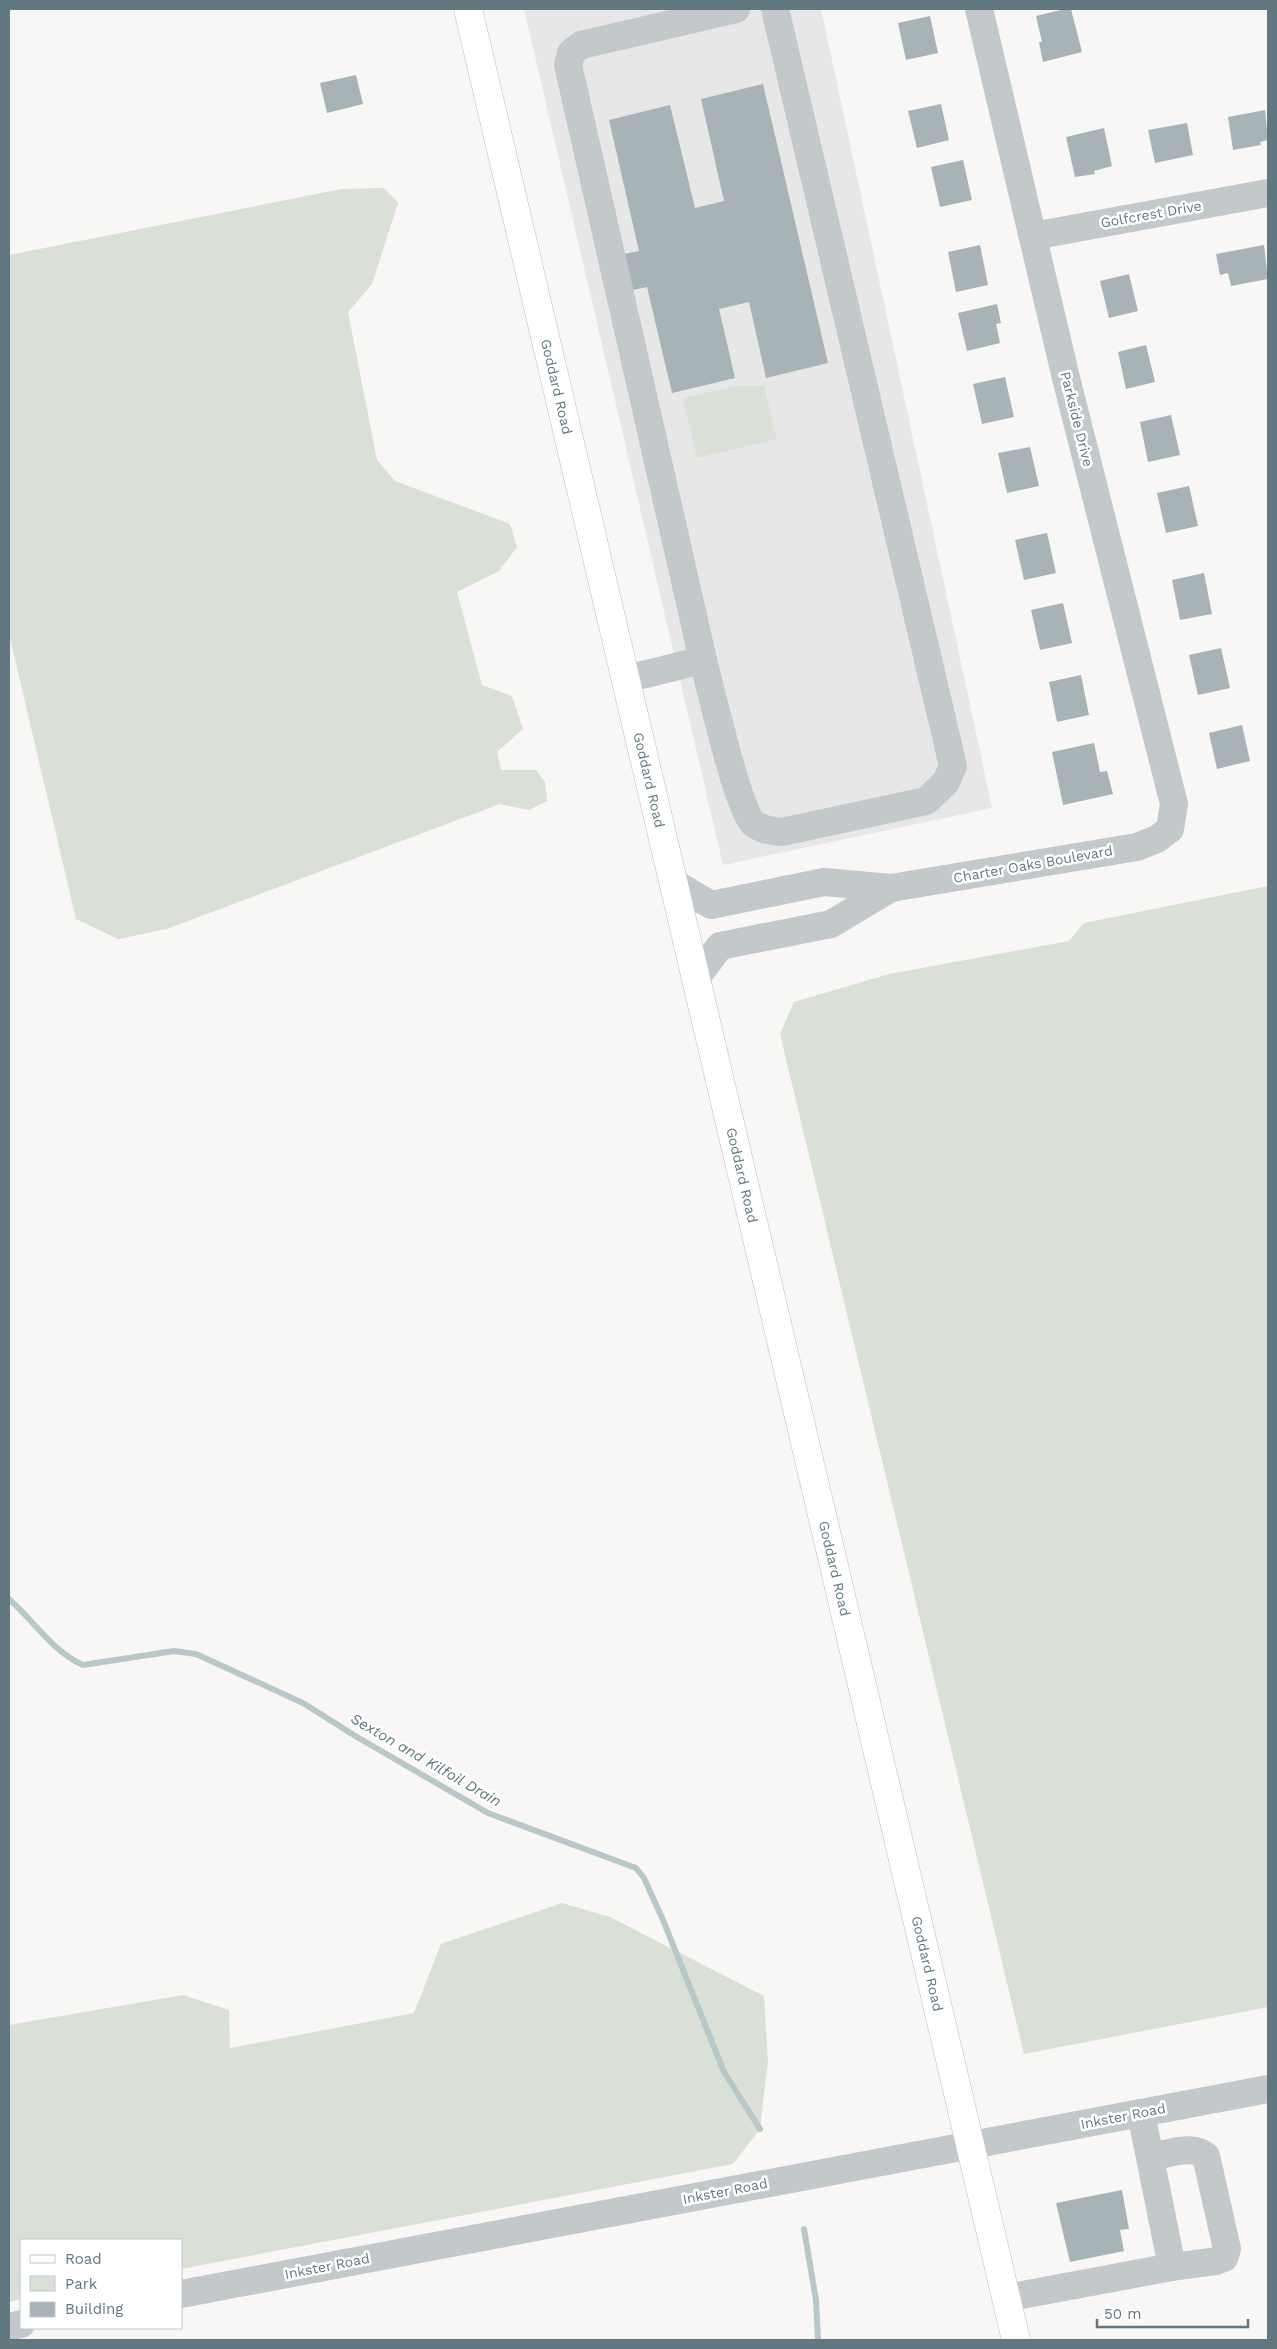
<svg xmlns="http://www.w3.org/2000/svg" width="1277" height="2349" font-family="'Work Sans',sans-serif">
<rect width="100%" height="100%" fill="#f8f7f5"/>
<path fill="#e6e7e6" d="M524,9h297l171,799 -269,57z"/>
<g fill="#dae0d6">
<path d="M384,188l14,15 -26,81 -24,28 29,148 18,21 115,43 7,23 -18,24 -42,21 25,93 30,11 11,33 -26,23 4,18h35l9,12 2,19 -18,9 -29,-6 -333,125 -49,10 -42,-20 -67,-285v-379l332,-66z"/>
<path d="M736,386h28l13,53 -80,19 -14,-60z"/>
<path d="M1268,886v1121l-244,47 -244,-1020 14,-32 95,-28 180,-33 15,-18z"/>
<path d="M562,1903l48,14 154,79 4,65 -8,68 -27,35 -552,105v-29h-160v59l-12,3v-277l174,-30 46,15 1,38 184,-35 27,-69z"/>
</g>
<g fill="none" stroke-linecap="round" stroke-linejoin="round">
<g stroke="#b8c8c9" stroke-width="6">
<path d="M9,1599c24,21 44,53 74,66l91,-14 22,3 107,49 54,34 131,76 148,55 8,10 19,42 61,152 36,57"/>
<path d="M804,2229l12,71 2,40"/>
</g>
</g>
<g fill="#a8b3b7">
<path d="M1065,9h6l11,43 -39,10 -4,-20h3l-6,-26z"/>
<path d="M930,16l8,37 -32,7 -8,-37z"/>
<path d="M356,75l7,29 -36,9 -7,-30z"/>
<path d="M763,84l65,279 -62,15 -17,-76 -30,7 16,69 -63,15 -25,-106 -14,3 -9,-36 15,-3 -30,-131 61,-15 25,103 29,-7 -23,-102z"/>
<path d="M941,104l8,36 -32,8 -9,-37z"/>
<path d="M1265,110l3,30 -8,2 1,3 -28,5 -5,-33z"/>
<path d="M1187,123l6,32 -38,8 -7,-33z"/>
<path d="M1104,128l8,38 -18,5 1,3 -20,3 -9,-40z"/>
<path d="M963,160l9,40 -32,7 -9,-40z"/>
<path d="M980,245l8,40 -32,7 -8,-40z"/>
<path d="M1264,245l4,34 -37,7 -3,-13 -8,2 -4,-21z"/>
<path d="M1129,274l9,37 -29,7 -9,-37z"/>
<path d="M997,304l4,19 -5,1 4,19 -33,8 -9,-38z"/>
<path d="M1146,345l9,37 -29,7 -8,-37z"/>
<path d="M1005,377l9,40 -32,7 -9,-40z"/>
<path d="M1171,415l9,40 -32,7 -8,-40z"/>
<path d="M1030,447l9,39 -32,7 -9,-40z"/>
<path d="M1189,486l9,40 -32,7 -9,-40z"/>
<path d="M1047,533l9,40 -32,7 -9,-40z"/>
<path d="M1204,573l8,41 -32,6 -8,-40z"/>
<path d="M1063,603l9,40 -32,7 -9,-40z"/>
<path d="M1221,648l9,40 -32,7 -9,-40z"/>
<path d="M1081,675l8,40 -32,7 -8,-40z"/>
<path d="M1242,725l8,36 -33,8 -8,-36z"/>
<path d="M1094,743l6,29 7,-1 6,23 -50,11 -11,-53z"/>
<path d="M1122,2190l7,39 -9,1 4,21 -54,11 -14,-59z"/>
</g>
<g fill="none" stroke-linecap="round" stroke-linejoin="round">
<defs>
<g id="major">
<path id="s1" d="M468,9l548,2331"/>
</g>
</defs>
<use href="#major" stroke="#b6bcbe" stroke-width="29"/>
<g stroke="#c3c8cb" stroke-width="28">
<path d="M1033,236l235,-43"/>
<path d="M703,660l-135,-595 3,-12 10,-8 155,-36"/>
<path d="M626,679l77,-19c8,29 34,147 50,163 8,7 19,8 29,9l144,-31 20,-19 7,-16 -178,-757"/>
<path d="M674,883l37,22 113,-23 67,6 246,-41 20,-8 13,-10 4,-25 -108,-426 -87,-369"/>
<path d="M696,978l24,-32 111,-22 60,-36"/>
<path d="M1151,2157c17,-3 41,-13 55,-1l21,93 -3,9 -8,3 -44,6"/>
<path d="M181,2294l1087,-205"/>
<path d="M1006,2298l166,-31 -31,-154"/>
<path d="M9,2327l12,-3"/>
</g>
<use href="#major" stroke="#fff" stroke-width="28"/>
</g>
<g text-anchor="middle" dominant-baseline="central" stroke-width="5" stroke-linejoin="round" paint-order="stroke">
<g font-size="14" fill="#627881" stroke="#fff">
<text transform="translate(1151 214) rotate(-10)">Golfcrest Drive</text>
<text stroke="none"><textPath href="#s1" startOffset="388">Goddard Road</textPath></text>
<text transform="translate(1077 419) rotate(76)">Parkside Drive</text>
<text stroke="none"><textPath href="#s1" startOffset="792">Goddard Road</textPath></text>
<text transform="translate(1033 864) rotate(-10)">Charter Oaks Boulevard</text>
<text stroke="none"><textPath href="#s1" startOffset="1198">Goddard Road</textPath></text>
<text stroke="none"><textPath href="#s1" startOffset="1602">Goddard Road</textPath></text>
<text stroke="none"><textPath href="#s1" startOffset="2008">Goddard Road</textPath></text>
<text transform="translate(1123 2116) rotate(-11)">Inkster Road</text>
<text transform="translate(725 2191) rotate(-11)">Inkster Road</text>
<text transform="translate(327 2266) rotate(-11)">Inkster Road</text>
</g>
<g font-size="15" font-style="italic" fill="#5d787c" stroke="#fff">
<text transform="translate(426 1760) rotate(30)">Sexton and Kilfoil Drain</text>
</g>
</g>
<rect width="1277" height="2349" fill="none" stroke="#627881" stroke-width="20"/>
<rect x="20" y="2239" width="162" height="90" fill="#ffffff" stroke="#c0c9cd"/>
<rect x="30" y="2255" width="25" height="8" fill="#ffffff" stroke="#c0c9cd"/>
<text x="65" y="2264" font-size="15" fill="#627881">Road</text>
<rect x="30" y="2276" width="25" height="15" fill="#dae0d6" stroke="#c0c9cd"/>
<text x="65" y="2289" font-size="15" fill="#627881">Park</text>
<rect x="30" y="2302" width="25" height="15" fill="#a8b3b7" stroke="#c0c9cd"/>
<text x="65" y="2314" font-size="15" fill="#627881">Building</text>
<path d="M1097 2319v8h151v-8" fill="none" stroke="#627881" stroke-width="2.5"/>
<text x="1104" y="2319" font-size="15" fill="#627881" stroke="#ffffff" stroke-width="4" paint-order="stroke">50 m</text>
</svg>
